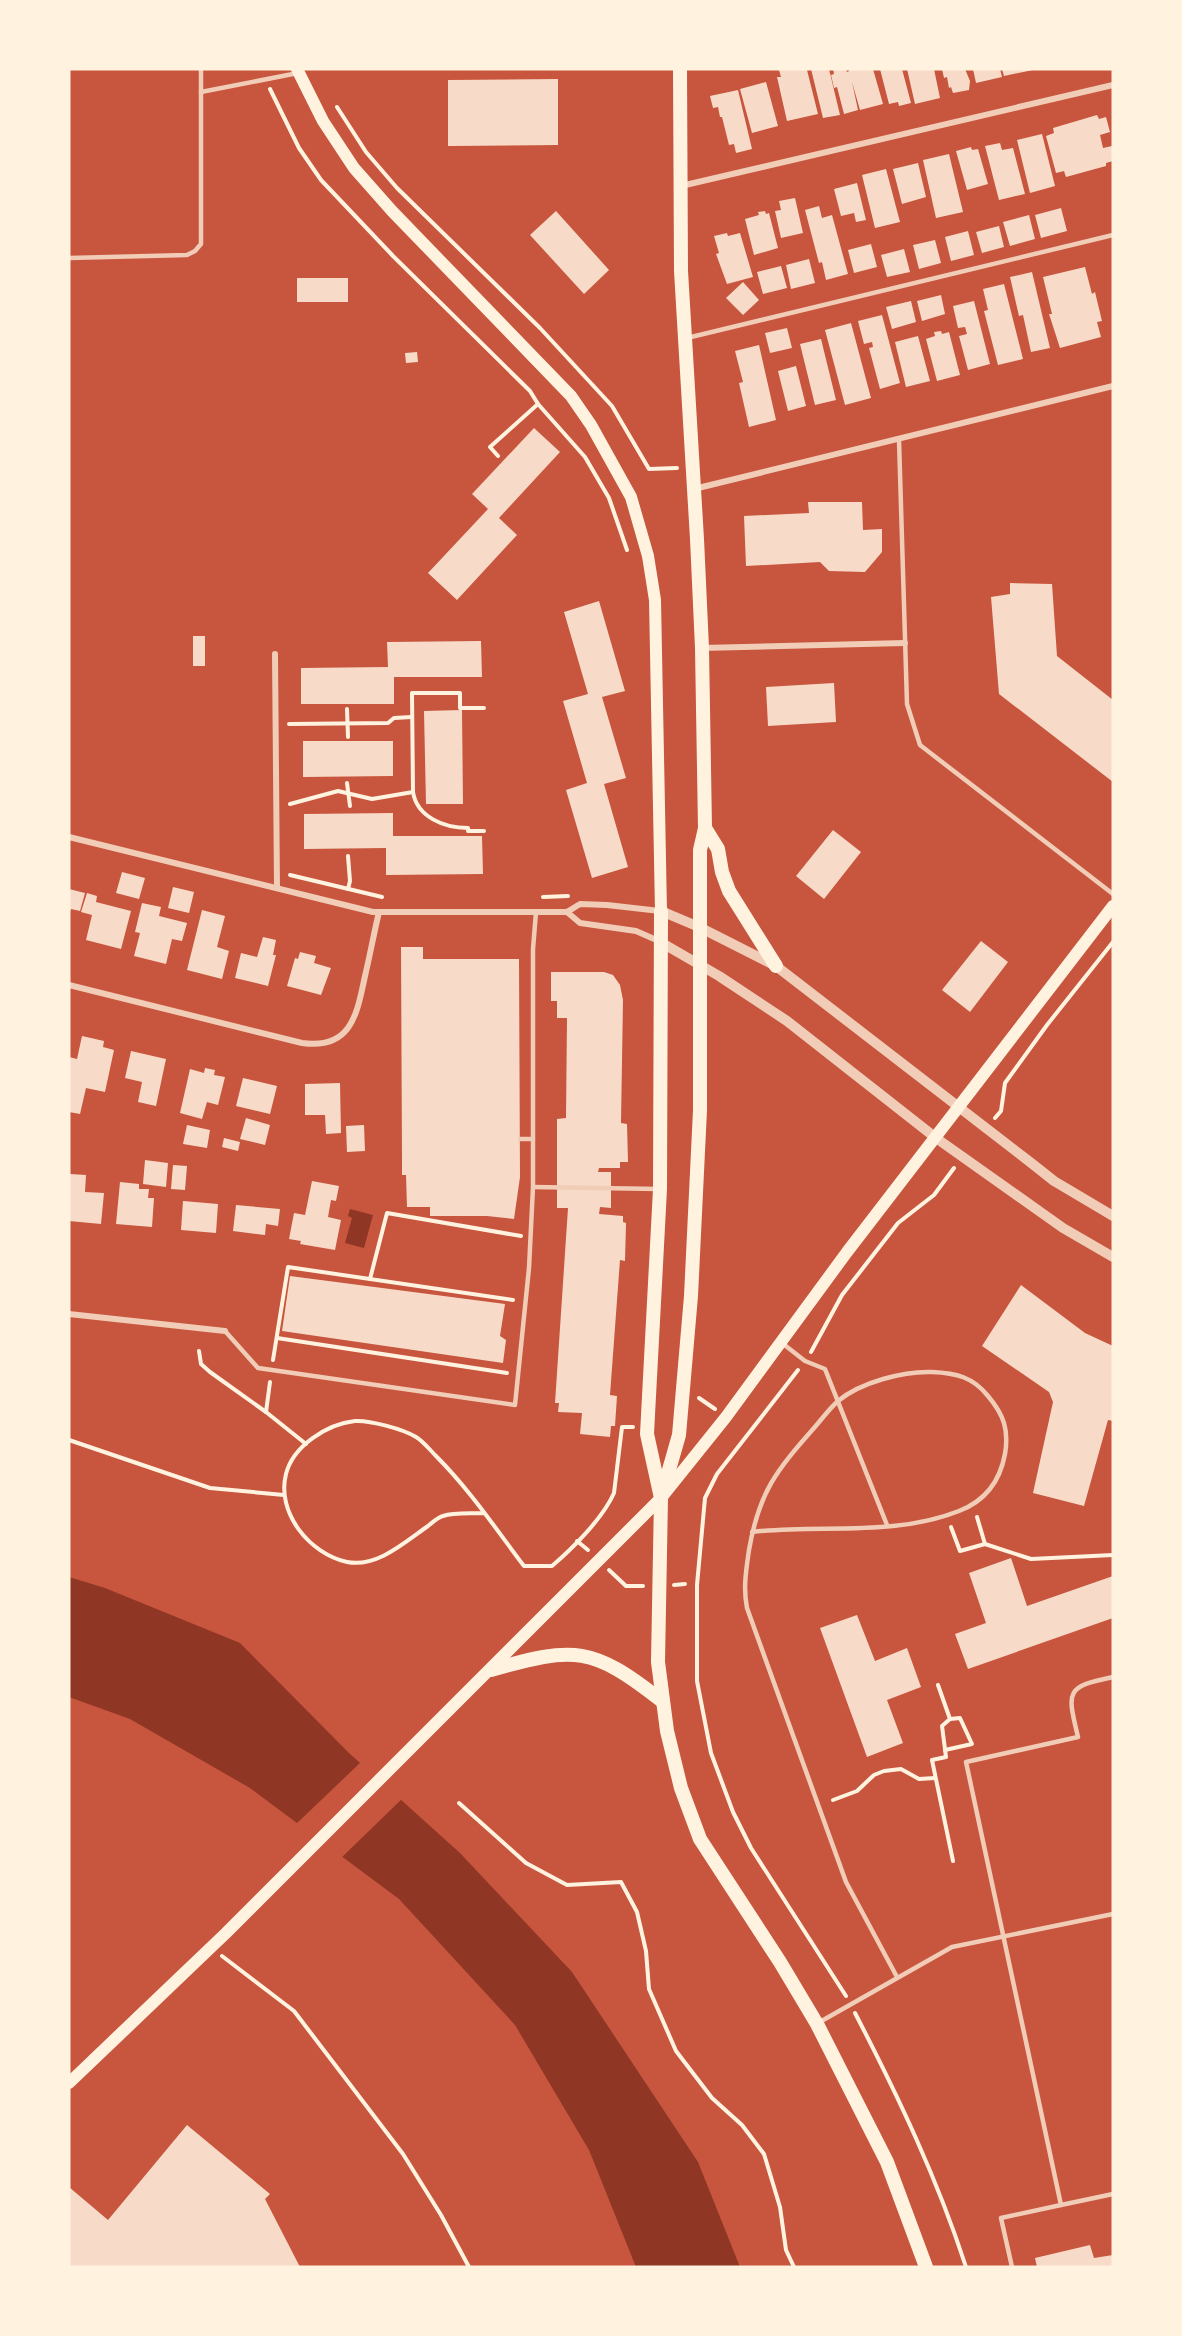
<svg xmlns="http://www.w3.org/2000/svg" width="1182" height="2336" font-family="'Public Sans',sans-serif">
<rect width="100%" height="100%" fill="#c8553d"/>
<g fill="#8f3625">
<path d="M350,1209l23,6 -9,33 -19,-5 7,-25 -4,-2z"/>
<path d="M69,1577l36,11 135,55 109,110 111,100 112,119 126,190 42,105h-104l-47,-117 -74,-125 -116,-126 -149,-111 -120,-69 -61,-22z"/>
</g>
<path fill="#c8553d" d="M362,1761l41,37 -63,61 -45,-34z"/>
<g fill="#f7dbc8">
<path d="M785,69l22,1 11,44 -31,7 -10,-44h4l-2,-7z"/>
<path d="M811,69h18l11,46 -17,3z"/>
<path d="M833,69h13l1,3 2,-1v-2h24l10,35 -23,6 -8,-28 6,28 -14,4 -7,-27 -3,1 -3,-13 3,-1z"/>
<path d="M880,69h22l9,34 -12,3 -1,-4 -9,2z"/>
<path d="M907,69h27l6,29 -25,6z"/>
<path d="M942,69h23l5,12 -1,9 -16,3 -2,-6 -2,1 -2,-11 -3,1z"/>
<path d="M973,69h27l2,8 -26,6z"/>
<path d="M1002,69h31v1l-29,6z"/>
<path d="M558,79v66l-110,1v-66z"/>
<path d="M766,82l12,44 -26,7 -12,-44z"/>
<path d="M738,90l14,59 -16,4 -2,-9 -5,1 -7,-28h-2l-2,-10 -5,1 -3,-12z"/>
<path d="M1097,115l2,4 7,-2 4,15 -10,3 3,13 9,-2 1,15 -7,2v3l-40,11 -2,-6 -8,2 -10,-37 8,-3 -1,-5z"/>
<path d="M1042,134l13,52 -25,7 -13,-53z"/>
<path d="M1000,143l2,7 11,-2 12,46 -26,6 -14,-54z"/>
<path d="M971,147l1,3 6,-1 10,35 -21,6 -11,-39z"/>
<path d="M949,154l14,58 -27,6 -13,-58z"/>
<path d="M918,163l8,34 -24,7 -9,-35z"/>
<path d="M886,169l14,53 -25,6 -13,-53z"/>
<path d="M857,183l9,37 -10,2 -2,-9 -13,3 -7,-27z"/>
<path d="M795,198l8,35 -22,5 -6,-27 6,-1 -2,-9z"/>
<path d="M819,206l3,12 10,-3 16,59 -22,6 -4,-18 -3,1 -14,-53z"/>
<path d="M1061,208l6,23 -26,7 -6,-23z"/>
<path d="M556,211l53,59 -25,24 -54,-59z"/>
<path d="M765,211l1,3 3,-1 9,35 -24,7 -9,-36 14,-4 -1,-3z"/>
<path d="M1029,215l6,24 -25,7 -7,-24z"/>
<path d="M999,226l5,21 -22,6 -6,-21z"/>
<path d="M968,231l6,24 -23,6 -6,-24z"/>
<path d="M727,233l1,3 12,-3 13,44 -26,7 -11,-30 3,-1 -5,-17z"/>
<path d="M935,240l6,23 -22,6 -6,-24z"/>
<path d="M871,244l6,23 -23,6 -6,-23z"/>
<path d="M904,249l6,23 -23,5 -6,-22z"/>
<path d="M809,259l6,24 -24,6 -5,-24z"/>
<path d="M781,266l6,22 -24,6 -6,-22z"/>
<path d="M1085,267l7,27 3,-2 7,29 -5,1 4,15 -41,11 -11,-34h3l-9,-37z"/>
<path d="M1032,272l18,76 -19,4 -8,-37 -4,1 -9,-39z"/>
<rect x="297" y="278" width="51" height="24"/>
<path d="M743,282l16,18 -16,15 -17,-17z"/>
<path d="M1004,284l19,75 -25,6 -14,-54 4,-1 -5,-21z"/>
<path d="M941,295l4,19 -23,7 -5,-20z"/>
<path d="M911,301l5,21 -24,7 -6,-22z"/>
<path d="M974,301l16,63 -22,6 -9,-34 8,-2 -2,-7 -7,1 -5,-22z"/>
<path d="M882,315l18,68 -20,6 -11,-41 4,-1 -1,-5 -8,2 -6,-23z"/>
<path d="M851,323l20,75 -26,7 -20,-75z"/>
<path d="M787,328l5,20 -22,5 -5,-20z"/>
<path d="M941,331l1,3 7,-2 11,43 -23,6 -11,-42 9,-3 -1,-4z"/>
<path d="M918,336l12,45 -24,6 -11,-45z"/>
<path d="M821,339l15,61 -21,5 -15,-61z"/>
<path d="M759,345l17,75 -27,7 -10,-44 4,-1 -8,-31z"/>
<path d="M417,352l1,10 -12,1 -1,-10z"/>
<path d="M796,366l10,40 -18,5 -10,-40z"/>
<path d="M534,428l26,24 -61,66 18,17 -60,65 -29,-27 60,-64 -16,-15z"/>
<path d="M808,502h54l1,28 19,-1v23l-17,20 -36,-1 -9,-9 -74,4 -2,-50 65,-3z"/>
<path d="M1010,583l42,1 5,72 56,44v82l-114,-88 -8,-97 19,-3z"/>
<path d="M599,601l26,90 -23,6 24,81 -22,6 24,83 -36,11 -26,-88 21,-7 -24,-82 25,-7 -24,-82z"/>
<rect x="193" y="636" width="12" height="30"/>
<path d="M481,641l1,36h-88v27h-93v-36l87,-1 -1,-25z"/>
<path d="M834,683l2,39 -68,4 -2,-39z"/>
<path d="M462,710l1,94h-37l-2,-93z"/>
<path d="M303,741h90v35l-90,1z"/>
<path d="M393,813v23h89l1,38 -97,1v-27l-82,1v-35z"/>
<path d="M833,830l28,22 -37,47 -28,-23z"/>
<path d="M122,872l23,6 -6,21 -23,-6z"/>
<path d="M173,887l21,5 -5,21 -21,-5z"/>
<path d="M69,889l16,4 -5,18 -9,-2 -2,5z"/>
<path d="M87,893l10,3 -1,6 35,9 -10,38 -35,-9 6,-25 -11,-3z"/>
<path d="M142,903l19,4 -2,9 28,7 -5,18 -10,-2 -6,25 -32,-8 6,-23 -5,-1z"/>
<path d="M202,910l23,6 -8,31 12,4 -7,28 -35,-9z"/>
<path d="M263,937l13,3 -3,15h3l-8,31 -33,-8 6,-25 16,4z"/>
<path d="M981,941l27,21 -38,50 -28,-22z"/>
<path d="M401,947h22v12h96l1,218 -6,42 -27,-3h-57v-9h-23l-1,-32h-4v-14z"/>
<path d="M300,952l16,4 -2,7 17,5 -10,27 -34,-9 8,-28 3,1z"/>
<path d="M551,972h53l9,3 7,10 3,15 -2,123 6,1 1,38h-8v6h-21l-1,4h13v36l-11,-1 -1,7 24,2v6l3,1 -1,38 -5,-1 -10,135 7,1 -2,30h-4l-1,11 -30,-3 2,-21 -24,-1 1,-9h-4l13,-195h-11v-89l9,-1 1,-100h-10v-17h-6z"/>
<path d="M82,1036l22,5 -1,6 11,3 -9,42 -19,-4 -6,26 -11,-2v-55l8,2z"/>
<path d="M131,1051l35,8 -10,47 -18,-4 4,-20 -17,-4z"/>
<path d="M205,1068l10,2 -1,5 11,2 -7,28 -11,-3 -5,17 -22,-6 10,-44 14,4z"/>
<path d="M243,1078l34,8 -7,28 -34,-8z"/>
<path d="M340,1083l1,50 -15,1 -1,-19h-20v-31z"/>
<path d="M246,1118l24,7 -5,20 -25,-6z"/>
<path d="M187,1125l23,5 -3,18 -24,-4z"/>
<path d="M364,1125l1,26 -18,1 -1,-26z"/>
<path d="M224,1138l16,4 -2,9 -16,-4z"/>
<path d="M145,1160l23,3 -2,24 -23,-3z"/>
<path d="M173,1165l14,1 -2,24 -14,-1z"/>
<path d="M70,1174l16,1 -1,17 19,1 -3,31 -32,-3z"/>
<path d="M312,1181l27,5 -3,15 -5,-1 -3,17 13,3 -6,30 -35,-6 1,-3 -12,-2 5,-26 11,2z"/>
<path d="M120,1182l19,2v5h10l-1,9h6l-2,29 -36,-3z"/>
<path d="M183,1201l35,3 -2,29 -35,-3z"/>
<path d="M236,1205l44,4 -2,17 -12,-2 -1,11 -32,-4z"/>
<path d="M290,1276l215,28 -5,32 6,4 -3,23 -221,-32z"/>
<path d="M1021,1285l64,48 28,13v75l-5,-1 -24,86 -51,-13 20,-91 -4,-10 -67,-46z"/>
<path d="M1011,1558l16,48 86,-30v42l-145,51 -13,-35 31,-11 -17,-50z"/>
<path d="M857,1615l18,46 32,-13 14,39 -34,13 16,43 -36,14 -47,-129z"/>
<path d="M187,2125l83,69 -5,5 35,68h-231v-80l39,33z"/>
<path d="M1090,2245l4,13 19,-3v12h-76l-2,-9z"/>
</g>
<g fill="none" stroke-linecap="round" stroke-linejoin="round">
<g stroke="#fff3e0" stroke-width="4">
<path d="M270,89l29,59 22,32 72,76 137,135 8,13"/>
<path d="M337,107l29,45 31,36 143,140 72,78 37,63 28,-1"/>
<path d="M498,456l-8,-9 48,-43 47,53 24,41 18,52"/>
<path d="M347,709l1,28"/>
<path d="M289,724l99,-1 6,-5 18,-1"/>
<path d="M347,783l3,23"/>
<path d="M413,792c4,25 31,36 55,36v3h16"/>
<path d="M290,804l48,-13 34,8 41,-7 -1,-99h48v15h24"/>
<path d="M348,856l2,25 -2,8"/>
<path d="M290,875l92,22"/>
<path d="M543,897l25,-1"/>
<path d="M995,1118l6,-7 4,-28 42,-58 66,-83"/>
<path d="M370,1279l17,-66 134,23"/>
<path d="M277,1338l230,35"/>
<path d="M199,1351l2,13 9,8 56,40"/>
<path d="M811,1352l31,-57 56,-72 36,-28 20,-27"/>
<path d="M273,1360l15,-93 225,33"/>
<path d="M798,1370l-81,104 -12,24 -8,87v96l14,72 22,59 18,36 95,148"/>
<path d="M270,1382l-4,30 40,32"/>
<path d="M699,1398l16,11"/>
<path d="M69,1440l141,48 74,7"/>
<path d="M484,1513c-12,1 -30,-1 -41,3 -5,1 -11,7 -15,10 -23,16 -51,42 -81,36 -37,-8 -71,-49 -61,-88 7,-28 41,-50 69,-53 14,-1 48,8 61,16 7,4 14,13 20,19 33,33 60,73 88,110h28c21,-18 51,-48 62,-73l8,-66h11"/>
<path d="M977,1517l8,27 46,15 82,-4"/>
<path d="M951,1527l9,24 25,-7"/>
<path d="M577,1541l11,9"/>
<path d="M609,1570l17,16h17"/>
<path d="M674,1585l11,-1"/>
<path d="M938,1685l12,34 -8,7 4,31 -14,3 21,101"/>
<path d="M945,1750l27,-6 -12,-26 -10,1"/>
<path d="M833,1800l24,-9 17,-16 10,-4 17,-2 18,10 16,-1"/>
<path d="M459,1803l67,60 41,22 54,-3 16,30 9,39 3,38 27,62 36,47 30,27 22,29 16,53 6,43 8,17"/>
<path d="M222,1956l72,55 109,143 38,61 28,52"/>
<path d="M855,2013c43,83 82,165 111,254"/>
</g>
<g stroke="#f1ccb7" stroke-width="4.5">
<path d="M201,92l97,-19"/>
<path d="M69,258l118,-3 8,-4 6,-7v-175"/>
<path d="M687,338l426,-103"/>
<path d="M899,440l8,264 13,41 193,149"/>
<path d="M520,1139h13"/>
<path d="M533,1187l126,2"/>
<path d="M225,1331l33,37 257,37 14,-137 4,-81v-238l3,-37"/>
<path d="M782,1343l23,18 20,8 62,156"/>
<path d="M752,1532c69,-8 141,5 207,-21 26,-10 41,-30 46,-57 4,-24 -1,-39 -17,-58 -15,-19 -32,-23 -56,-24 -28,-1 -71,10 -94,29 -9,8 -16,18 -24,27 -38,43 -55,64 -65,122 -3,21 -6,38 -2,58l99,274 51,95"/>
<path d="M1113,1677c-48,10 -46,14 -35,60l-112,25 95,443 52,-11"/>
<path d="M818,2023l134,-76 161,-33"/>
<path d="M1012,2267l-11,-49 60,-13"/>
</g>
<g stroke="#f1ccb7" stroke-width="6">
<path d="M681,186l432,-101"/>
<path d="M694,489l419,-103"/>
<path d="M702,648l203,-5"/>
<path d="M275,654l2,234"/>
<path d="M69,837l304,75h194l13,-8 27,1 53,6"/>
<path d="M567,912l13,11 56,8 25,11"/>
<path d="M69,985l233,58c50,7 55,-30 63,-67 5,-21 9,-43 14,-64"/>
<path d="M69,1314l156,17"/>
</g>
<g stroke="#f1ccb7" stroke-width="10">
<path d="M661,911l38,16 77,39 254,196 24,19 59,35"/>
<path d="M662,943l57,33 68,45 149,117 127,90 50,29"/>
</g>
<g stroke="#fff3e0" stroke-width="12">
<path d="M297,69l26,52 31,47 38,43 179,185 20,29 40,72 17,59 7,44 6,311"/>
<path d="M69,2083l157,-150 435,-435 65,-81 121,-165 266,-346"/>
</g>
<g stroke="#fff3e0" stroke-width="14">
<path d="M705,828l13,21 4,23 7,19 47,75"/>
<path d="M661,911l-1,278 -13,245 14,64 -3,164 9,69 14,57 19,51 80,123 37,62 70,138 39,105"/>
<path d="M661,1498l18,-63 12,-139 9,-186v-260l5,-22 -3,-180 -5,-109 -16,-268 -1,-202"/>
<path d="M491,1670c84,-24 101,-24 171,31"/>
</g>
</g>
<rect width="1182" height="2336" fill="none" stroke="#fff3e0" stroke-width="141"/>
</svg>
